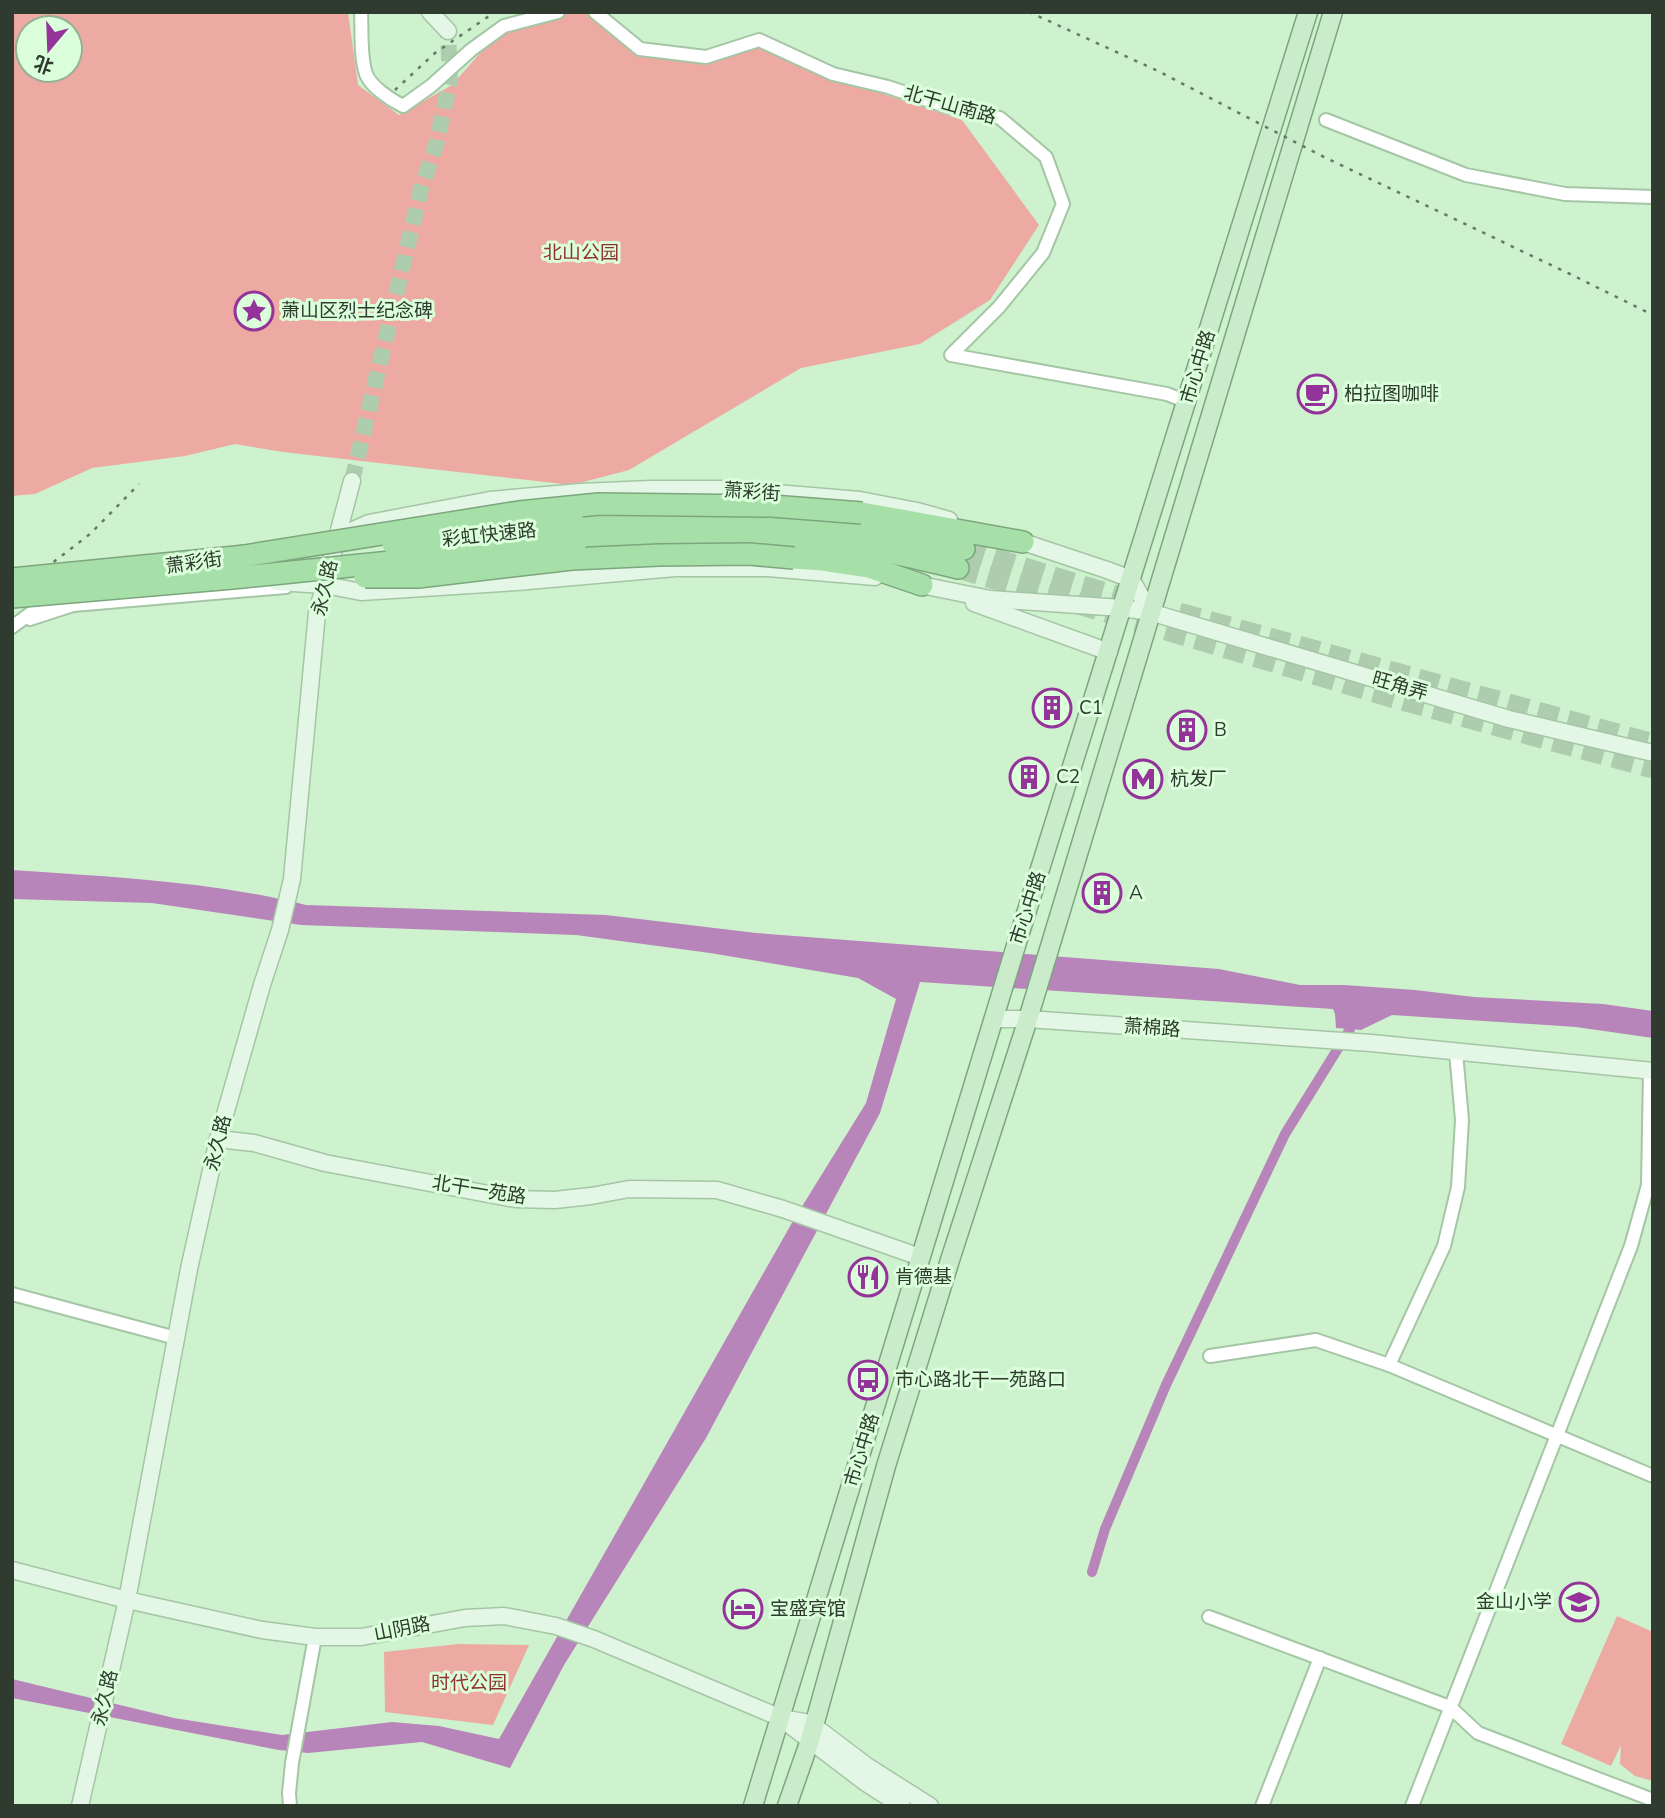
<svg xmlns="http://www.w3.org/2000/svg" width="1665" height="1818" font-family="'Nunito Sans','Noto Sans SC',sans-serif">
<rect width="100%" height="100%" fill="#cef1ce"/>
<g fill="#ecaaa3" fill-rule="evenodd">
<path d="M12,12h336l10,73 41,30 53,-30 52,-59 54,-14h37l45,37 66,8 53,-17 106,48 97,32 77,105 -49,75 -70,44 -119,24 -172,102 -57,15 -289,-33 -48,-8 -50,12 -93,12 -57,26 -23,2zM28,28h42v42h-42z"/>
<path d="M1617,1616l36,16v149l-18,-5 -15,-12 1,-19 -10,21 -50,-22z"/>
<path d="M458,1644l71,1 -36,80 -108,-13 -1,-60z"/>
</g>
<path fill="#b885ba" d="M12,870c99,7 198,11 294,35l300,10 150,18 463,36 81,16h44l71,5 59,7 129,7 50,7v27l-77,-11 -184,-12 -31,15 -25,-2 -1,-14 -2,-5 -413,-27 -40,131 -174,325 -142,227 -54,103 -88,-26 -114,11 -29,-3 -267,-52v-19l162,39 108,17 110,-13 47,4 60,13 294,-518 73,-118 30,-104 -38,-21 -148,-25 -134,-18 -275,-10 -149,-22 -140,-4z"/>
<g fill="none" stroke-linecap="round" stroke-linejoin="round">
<path stroke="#b885ba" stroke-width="10" d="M1092,1572l13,-43 61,-144 119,-251 65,-105"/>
<path stroke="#aecdae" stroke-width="16" stroke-dasharray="16 8" stroke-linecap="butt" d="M352,481l69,-292 16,-47 13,-62 -2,-49"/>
<g stroke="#aecdae" stroke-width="21" stroke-dasharray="21 10" stroke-linecap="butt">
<path d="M964,549l118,37 63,18"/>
<path d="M958,568l433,129 262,71"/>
<path d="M1179,613l474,131"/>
</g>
<defs>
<g id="street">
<path d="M361,12c1,19 -1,44 5,62 5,13 25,26 37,32l28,-20 40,-36 33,-24 54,-14"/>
<path d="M595,12l45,37 66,8 53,-17 74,34 55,13 60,20 52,11 46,39 17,47 -20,49 -44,54 -48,48 216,39 20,8"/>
<path d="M1326,120l140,55 99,19 88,3"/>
<path d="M30,619l43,-14 213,-18"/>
<path d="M12,627l42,-31"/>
<path d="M12,1294l164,44"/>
<path d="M1210,1356l106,-16 73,25 264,111"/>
<path d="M1389,1365l55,-119 14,-59 4,-67 -6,-68"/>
<path d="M1209,1617l241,90 28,26 175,67"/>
<path d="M290,1806l-1,-13 3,-30 23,-126"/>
<path d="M1262,1806l58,-148"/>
<path d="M1412,1806l219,-560 17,-61 2,-114"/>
</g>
<g id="secondary">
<path d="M430,12l18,19"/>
<path d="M342,535l27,-12 121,-23 90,-8 71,-3h79l130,11 57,11 32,9"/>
<path d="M1014,539l93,31 24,9 19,33"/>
<path d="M276,582l49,3 36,7 156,-10 158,-14h93l107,9"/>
<path d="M911,583l79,16 132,9 28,4 359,107 144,34"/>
<path d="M974,603l135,49"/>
<path d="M994,1019h34l343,24 282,28"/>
<path d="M218,1139l36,4 71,20 190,36 40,1 36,-4 38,-7 88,1 66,19 137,48"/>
<path d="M12,1570l115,30 135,30 53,7h46l104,-19 39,-2 52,10 38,13 187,79 29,5 57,43 63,40"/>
<path d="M783,1720l83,63 36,23"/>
<path d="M80,1806l47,-206 62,-331 29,-130 44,-154 18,-55 12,-51 25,-266 35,-132"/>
</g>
<g id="primary">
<path d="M753,1806l261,-854 294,-940"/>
<path d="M787,1806l23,-66 76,-274 64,-206 78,-241 305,-1007"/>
</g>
<g id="highway">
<path d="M862,513l161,29"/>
<path d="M576,525c101,-9 203,-8 304,7 28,4 56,11 84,17"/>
<path d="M576,543c97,-7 196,-10 293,6 30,4 59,12 89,19"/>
<path d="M794,558l29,2 46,7 53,18"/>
</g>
</defs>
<use href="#street" stroke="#a4c6a5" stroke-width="16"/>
<use href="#secondary" stroke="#a4c6a5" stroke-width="19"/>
<use href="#primary" stroke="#7ca67d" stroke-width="21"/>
<use href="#highway" stroke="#7ca67d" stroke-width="24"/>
<use href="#street" stroke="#fff" stroke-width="12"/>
<use href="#secondary" stroke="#e4f6e5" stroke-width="16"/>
<use href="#primary" stroke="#caeccb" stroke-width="18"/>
<use href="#highway" stroke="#a6e0a8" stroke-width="21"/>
<g stroke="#657965" stroke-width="2.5" stroke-dasharray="3.5 7" stroke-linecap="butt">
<path d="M1029,12l129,59 162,84 250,119 83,41"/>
<path d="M395,90l40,-37 60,-41"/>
<path d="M12,594l78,-60 49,-50"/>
</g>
<defs>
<g id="highway-bridge">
<path d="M393,544l183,-19"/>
<path d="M232,558l287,-46 80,-8 173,2 90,7"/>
<path d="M365,577h53l154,-18 87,-4 90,-1 45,4"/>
<path d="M12,579l234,-23"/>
<path d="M12,597l221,-19 343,-35"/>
</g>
</defs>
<use href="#highway-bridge" stroke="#7ca67d" stroke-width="24" stroke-linecap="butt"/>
<use href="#highway-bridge" stroke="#a6e0a8" stroke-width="21"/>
</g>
<defs>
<symbol id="sight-ring" viewBox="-11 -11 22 22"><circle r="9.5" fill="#dbfedb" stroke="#94339a" stroke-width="1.5"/><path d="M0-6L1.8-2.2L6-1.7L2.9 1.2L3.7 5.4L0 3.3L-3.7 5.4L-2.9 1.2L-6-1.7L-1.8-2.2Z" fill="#94339a"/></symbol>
<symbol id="cafe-ring" viewBox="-11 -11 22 22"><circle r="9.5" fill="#dbfedb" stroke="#94339a" stroke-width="1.5"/><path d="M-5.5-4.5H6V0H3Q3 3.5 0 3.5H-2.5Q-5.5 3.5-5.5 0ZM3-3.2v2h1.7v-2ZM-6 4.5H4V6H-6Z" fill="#94339a"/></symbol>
<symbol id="building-ring" viewBox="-11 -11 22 22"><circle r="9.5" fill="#dbfedb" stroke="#94339a" stroke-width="1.5"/><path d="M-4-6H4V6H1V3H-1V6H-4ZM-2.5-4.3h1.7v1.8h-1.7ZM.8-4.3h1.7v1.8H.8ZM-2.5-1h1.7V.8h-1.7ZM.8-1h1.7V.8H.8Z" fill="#94339a"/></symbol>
<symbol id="metro-ring" viewBox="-11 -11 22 22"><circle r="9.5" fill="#dbfedb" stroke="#94339a" stroke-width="1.5"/><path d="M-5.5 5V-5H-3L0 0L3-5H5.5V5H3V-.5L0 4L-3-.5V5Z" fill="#94339a"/></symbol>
<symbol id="restaurant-ring" viewBox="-11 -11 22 22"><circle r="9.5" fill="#dbfedb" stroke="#94339a" stroke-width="1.5"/><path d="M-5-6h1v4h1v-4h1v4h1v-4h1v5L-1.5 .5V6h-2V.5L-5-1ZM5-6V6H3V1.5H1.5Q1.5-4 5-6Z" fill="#94339a"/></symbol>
<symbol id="bus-ring" viewBox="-11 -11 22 22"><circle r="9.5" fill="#dbfedb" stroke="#94339a" stroke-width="1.5"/><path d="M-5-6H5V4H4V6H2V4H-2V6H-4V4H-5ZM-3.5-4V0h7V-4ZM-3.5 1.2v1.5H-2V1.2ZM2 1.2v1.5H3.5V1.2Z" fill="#94339a"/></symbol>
<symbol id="school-ring" viewBox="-11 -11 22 22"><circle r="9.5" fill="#dbfedb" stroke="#94339a" stroke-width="1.5"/><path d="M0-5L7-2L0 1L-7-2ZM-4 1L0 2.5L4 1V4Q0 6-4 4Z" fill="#94339a"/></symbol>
<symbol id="hotel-ring" viewBox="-11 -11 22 22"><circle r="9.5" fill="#dbfedb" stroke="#94339a" stroke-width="1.5"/><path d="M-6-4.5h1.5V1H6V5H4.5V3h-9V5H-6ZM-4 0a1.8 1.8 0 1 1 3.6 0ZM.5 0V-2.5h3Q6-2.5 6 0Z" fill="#94339a"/></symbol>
</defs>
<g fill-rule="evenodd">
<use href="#sight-ring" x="232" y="289" width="44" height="44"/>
<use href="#cafe-ring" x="1295" y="372" width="44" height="44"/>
<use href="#building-ring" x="1030" y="686" width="44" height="44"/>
<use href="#building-ring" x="1165" y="708" width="44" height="44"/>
<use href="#building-ring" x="1007" y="755" width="44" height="44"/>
<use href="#metro-ring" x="1121" y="757" width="44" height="44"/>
<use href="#building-ring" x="1080" y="871" width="44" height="44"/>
<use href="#restaurant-ring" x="846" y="1255" width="44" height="44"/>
<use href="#bus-ring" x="846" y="1358" width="44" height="44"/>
<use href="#school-ring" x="1557" y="1580" width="44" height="44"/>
<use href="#hotel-ring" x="721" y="1587" width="44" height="44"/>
</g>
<g text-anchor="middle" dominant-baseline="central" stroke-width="6" stroke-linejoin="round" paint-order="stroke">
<g font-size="19" fill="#2e3b2e" stroke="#dbfedb">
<text transform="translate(950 105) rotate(16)">北干山南路</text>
<text transform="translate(1198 367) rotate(-73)">市心中路</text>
<text transform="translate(752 492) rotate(4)">萧彩街</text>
<text transform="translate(489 535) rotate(-6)">彩虹快速路</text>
<text transform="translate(194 563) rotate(-8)">萧彩街</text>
<text transform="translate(325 588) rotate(-77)">永久路</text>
<text transform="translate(1400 686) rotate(16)">旺角弄</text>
<text transform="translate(1028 908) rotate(-72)">市心中路</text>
<text transform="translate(1152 1028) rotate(4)">萧棉路</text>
<text transform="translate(218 1143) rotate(-76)">永久路</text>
<text transform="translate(479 1190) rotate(9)">北干一苑路</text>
<text transform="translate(862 1450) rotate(-73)">市心中路</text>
<text transform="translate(402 1629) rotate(-11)">山阴路</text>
<text transform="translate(105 1698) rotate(-77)">永久路</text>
</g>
<g font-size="19" fill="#8f332f" stroke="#dbfedb">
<text x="581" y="253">北山公园</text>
<text x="469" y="1683">时代公园</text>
</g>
<g font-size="19" fill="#2e3b2e" stroke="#dbfedb" text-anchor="start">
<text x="281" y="311">萧山区烈士纪念碑</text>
<text x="1344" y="394">柏拉图咖啡</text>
<text x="1079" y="708">C1</text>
<text x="1214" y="730">B</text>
<text x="1056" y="777">C2</text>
<text x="1170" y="779">杭发厂</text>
<text x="1129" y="893">A</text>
<text x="895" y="1277">肯德基</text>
<text x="895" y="1380">市心路北干一苑路口</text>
<text x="1552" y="1602" text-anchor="end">金山小学</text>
<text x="770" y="1609">宝盛宾馆</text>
</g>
</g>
<rect width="1665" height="1818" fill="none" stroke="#2e3b2e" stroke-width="28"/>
<g transform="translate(49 49) rotate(199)"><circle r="33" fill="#dbfedb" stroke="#96b096" stroke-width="2"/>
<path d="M0-5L12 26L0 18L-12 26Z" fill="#94339a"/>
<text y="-10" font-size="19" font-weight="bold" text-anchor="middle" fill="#2e3b2e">北</text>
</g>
</svg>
